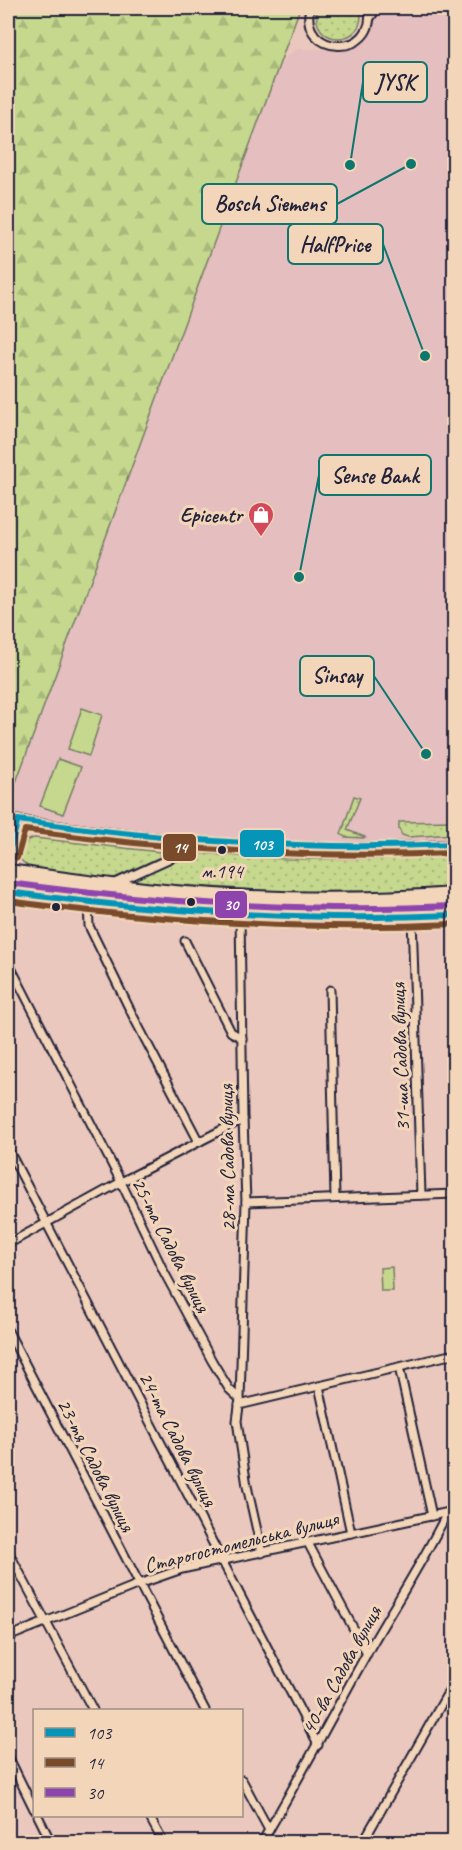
<svg xmlns="http://www.w3.org/2000/svg" width="462" height="1850" font-family="Caveat,sans-serif">
<defs>
<pattern id="grass-dots" width="8" height="8" patternUnits="userSpaceOnUse" patternTransform="scale(1.5)"><rect width="8" height="8" fill="#c5d88d"/><path d="M2 2h.1M6 6h.1" fill="none" stroke="#a9b97b" stroke-width="1.8" stroke-linecap="round"/></pattern>
<pattern id="forest-firs" width="22" height="20" patternUnits="userSpaceOnUse" patternTransform="scale(1.5)"><rect width="22" height="20" fill="#c5d88d"/><path d="M5 1l3.5 6h-7zM16 11l3.5 6h-7z" fill="#a9b97b"/></pattern>
</defs>
<rect width="100%" height="100%" fill="#ebc8bd"/>
<filter id="ink" filterUnits="userSpaceOnUse"><feTurbulence type="fractalNoise" baseFrequency=".0167" numOctaves="2"/><feDisplacementMap in="SourceGraphic" scale="12" xChannelSelector="R" yChannelSelector="G"/><feConvolveMatrix kernelMatrix="1 2 1 2 8 2 1 2 1" color-interpolation-filters="sRGB"/></filter>
<g filter="url(#ink)">
<path fill="#e5bebf" d="M381,8h73v847l-69,3 -158,-2 -200,-20 -19,-11v-21l263,-722 13,-23 13,-10 48,1 17,-9 10,-13 4,-13z"/>
<g fill="url(#grass-dots)" stroke="#747d64" stroke-width="1.5">
<path d="M318,8h42c9,41 -53,39 -42,0z"/>
<path d="M354,796l6,2 -13,32 18,7 -2,1 -18,-1 -4,-3z"/>
<path d="M454,821v13l-46,3 -6,-2 -3,-6v-7z"/>
<path d="M34,838l135,15 -57,26 -84,-12 -8,-8 2,-10 4,-8z"/>
<path d="M194,853l92,6h87l81,-3v31l-70,4 -94,1 -163,-10z"/>
</g>
<path fill="url(#forest-firs)" stroke="#747d64" stroke-width="1.5" d="M8,8h292l-292,796z"/>
<g fill="#c5d88d" stroke="#747d64" stroke-width="1.5">
<path d="M82,708l20,7 -13,41 -21,-7z"/>
<path d="M58,759l23,8 -18,47 -23,-8z"/>
<path d="M392,1267l1,24h-12l-1,-23z"/>
</g>
<g fill="none" stroke-linecap="round" stroke-linejoin="round">
<defs>
<g id="street">
<path d="M310,8c-12,48 68,52 59,0"/>
<path d="M370,18l7,-10"/>
<path d="M8,856l10,-36c145,22 290,33 436,24"/>
<path d="M116,883l87,-40"/>
<path d="M88,903l1,23 44,90 66,126"/>
<path d="M412,917l9,278"/>
<path d="M185,941l46,91 11,6"/>
<path d="M8,962l113,220 43,90 48,89 17,28 11,10 -3,22 10,65 15,67"/>
<path d="M330,990l5,208"/>
<path d="M8,1149l310,596"/>
<path d="M246,1202l208,-8"/>
<path d="M8,1244l113,-62 122,-63"/>
<path d="M8,1331l197,379"/>
<path d="M399,1367l33,149"/>
<path d="M319,1386l32,147"/>
<path d="M240,1399l6,-197 -3,-83 -3,-203"/>
<path d="M239,1405l215,-51"/>
<path d="M308,1543l59,111"/>
<path d="M8,1551l85,159"/>
<path d="M8,1637l131,-53 43,-15 272,-58"/>
<path d="M8,1756l26,53"/>
<path d="M242,1780l27,50"/>
<path d="M38,1816l13,26"/>
<path d="M149,1816l14,26"/>
<path d="M262,1842c36,-61 69,-124 104,-187 27,-48 57,-93 81,-142"/>
<path d="M363,1842l91,-160"/>
</g>
<g id="highway">
<path d="M8,872c58,8 117,17 177,22 89,7 180,8 269,1"/>
<path d="M8,892c150,21 295,32 446,23"/>
</g>
</defs>
<use href="#street" stroke="#22223b" stroke-width="11"/>
<use href="#highway" stroke="#22223b" stroke-width="18"/>
<use href="#street" stroke="#f3d6b9" stroke-width="7"/>
<use href="#highway" stroke="#f3d6b9" stroke-width="14"/>
<defs>
<g id="bus-1">
<path d="M8,856l10,-36c145,21 289,31 436,24"/>
<path d="M8,892c149,20 296,30 446,23"/>
</g>
<g id="bus-2">
<path d="M17,858l8,-28c143,20 285,29 429,23"/>
<path d="M8,901c148,20 296,30 446,23"/>
</g>
<path id="bus-3" d="M9,883c148,20 295,30 445,23"/>
</defs>
<use href="#bus-1" stroke="#f3d6b9" stroke-width="10"/>
<use href="#bus-2" stroke="#f3d6b9" stroke-width="10"/>
<use href="#bus-3" stroke="#f3d6b9" stroke-width="10"/>
<use href="#bus-1" stroke="#0595b8" stroke-width="6"/>
<use href="#bus-2" stroke="#7a4b2a" stroke-width="6"/>
<use href="#bus-3" stroke="#8e44ad" stroke-width="6"/>
</g>
</g>
<defs>
<symbol id="shop-pin" viewBox="-11 -11 22 30"><path d="M0 17L-7.5 6A9.5 9.5 0 1 1 7.5 6Z" fill="#d1495b" stroke="#f3d6b9"/><path d="M-5-2.5h2.3a2.7 3.5 0 0 1 5.4 0H5L5.5 6h-11ZM-1.5-2.5h3a1.5 2.3 0 0 0-3 0Z" fill="#fff"/></symbol>
</defs>
<g fill-rule="evenodd">
<use href="#shop-pin" x="246" y="500" width="30" height="40"/>
</g>
<g fill="#22223b" stroke="#f3d6b9" stroke-width="2">
<circle cx="222" cy="850" r="5"/>
<circle cx="191" cy="902" r="5"/>
<circle cx="56" cy="907" r="5"/>
</g>
<g text-anchor="middle" dominant-baseline="central" stroke-width="6" stroke-linejoin="round" paint-order="stroke">
<g font-size="20" fill="#22223b" stroke="#f3d6b9">
<text x="222" y="871">м.194</text>
</g>
<g font-size="21" font-weight="bold" fill="#22223b" stroke="#f3d6b9" text-anchor="end">
<text x="242" y="515">Epicentr</text>
</g>
<g font-size="21" fill="#22223b" stroke="#f3d6b9">
<text transform="translate(400 1057) rotate(-92)">31-ша Садова вулиця</text>
<text transform="translate(227 1158) rotate(-91)">28-ма Садова вулиця</text>
<text transform="translate(171 1245) rotate(63)">25-та Садова вулиця</text>
<text transform="translate(178 1439) rotate(63)">24-та Садова вулиця</text>
<text transform="translate(96 1465) rotate(63)">23-тя Садова вулиця</text>
<text transform="translate(241 1542) rotate(-14)">Старогостомельська вулиця</text>
<text transform="translate(341 1670) rotate(-61)">40-ва Садова вулиця</text>
</g>
</g>
<path fill="none" stroke="#0f766e" stroke-width="2" d="M350 165L363 82M411 164L337 204M425 356L383 244M299 577L319 475M426 754L374 676"/>
<g fill="#0f766e" stroke="#f3d6b9" stroke-width="2">
<circle cx="350" cy="165" r="6"/>
<circle cx="411" cy="164" r="6"/>
<circle cx="425" cy="356" r="6"/>
<circle cx="299" cy="577" r="6"/>
<circle cx="426" cy="754" r="6"/>
</g>
<g fill="#f3d6b9" stroke="#0f766e" stroke-width="2">
<rect x="363" y="62" width="64" height="40" rx="6"/>
<rect x="202" y="184" width="135" height="40" rx="6"/>
<rect x="288" y="224" width="95" height="40" rx="6"/>
<rect x="319" y="455" width="112" height="40" rx="6"/>
<rect x="300" y="656" width="74" height="40" rx="6"/>
</g>
<g font-size="22" text-anchor="middle" font-weight="bold" fill="#22223b">
<text x="395" y="90">JYSK</text>
<text x="270" y="211">Bosch Siemens</text>
<text x="335" y="252">HalfPrice</text>
<text x="375" y="483">Sense Bank</text>
<text x="337" y="683">Sinsay</text>
</g>
<g stroke="#f3d6b9" stroke-width="2">
<rect x="239" y="829" width="46" height="29" rx="6" fill="#0595b8"/>
<rect x="162" y="833" width="35" height="29" rx="6" fill="#7a4b2a"/>
<rect x="214" y="890" width="34" height="29" rx="6" fill="#8e44ad"/>
</g>
<g font-size="16" text-anchor="middle" font-weight="bold" fill="#fff">
<text x="262" y="850">103</text>
<text x="180" y="853">14</text>
<text x="231" y="910">30</text>
</g>
<rect width="462" height="1850" fill="none" stroke="#f3d6b9" stroke-width="30"/>
<rect x="15" y="15" width="432" height="1820" fill="none" stroke="#22223b" stroke-width="2" filter="url(#ink)"/>
<rect x="33" y="1709" width="210" height="108" fill="#f3d6b9" stroke="#9f8e87" stroke-width="1.5"/>
<rect x="45" y="1728" width="30" height="9" fill="#0595b8" stroke="#9f8e87" stroke-width="1.5"/>
<text x="87" y="1739" font-size="18" fill="#22223b">103</text>
<rect x="45" y="1758" width="30" height="9" fill="#7a4b2a" stroke="#9f8e87" stroke-width="1.5"/>
<text x="87" y="1769" font-size="18" fill="#22223b">14</text>
<rect x="45" y="1788" width="30" height="9" fill="#8e44ad" stroke="#9f8e87" stroke-width="1.5"/>
<text x="87" y="1799" font-size="18" fill="#22223b">30</text>
</svg>
